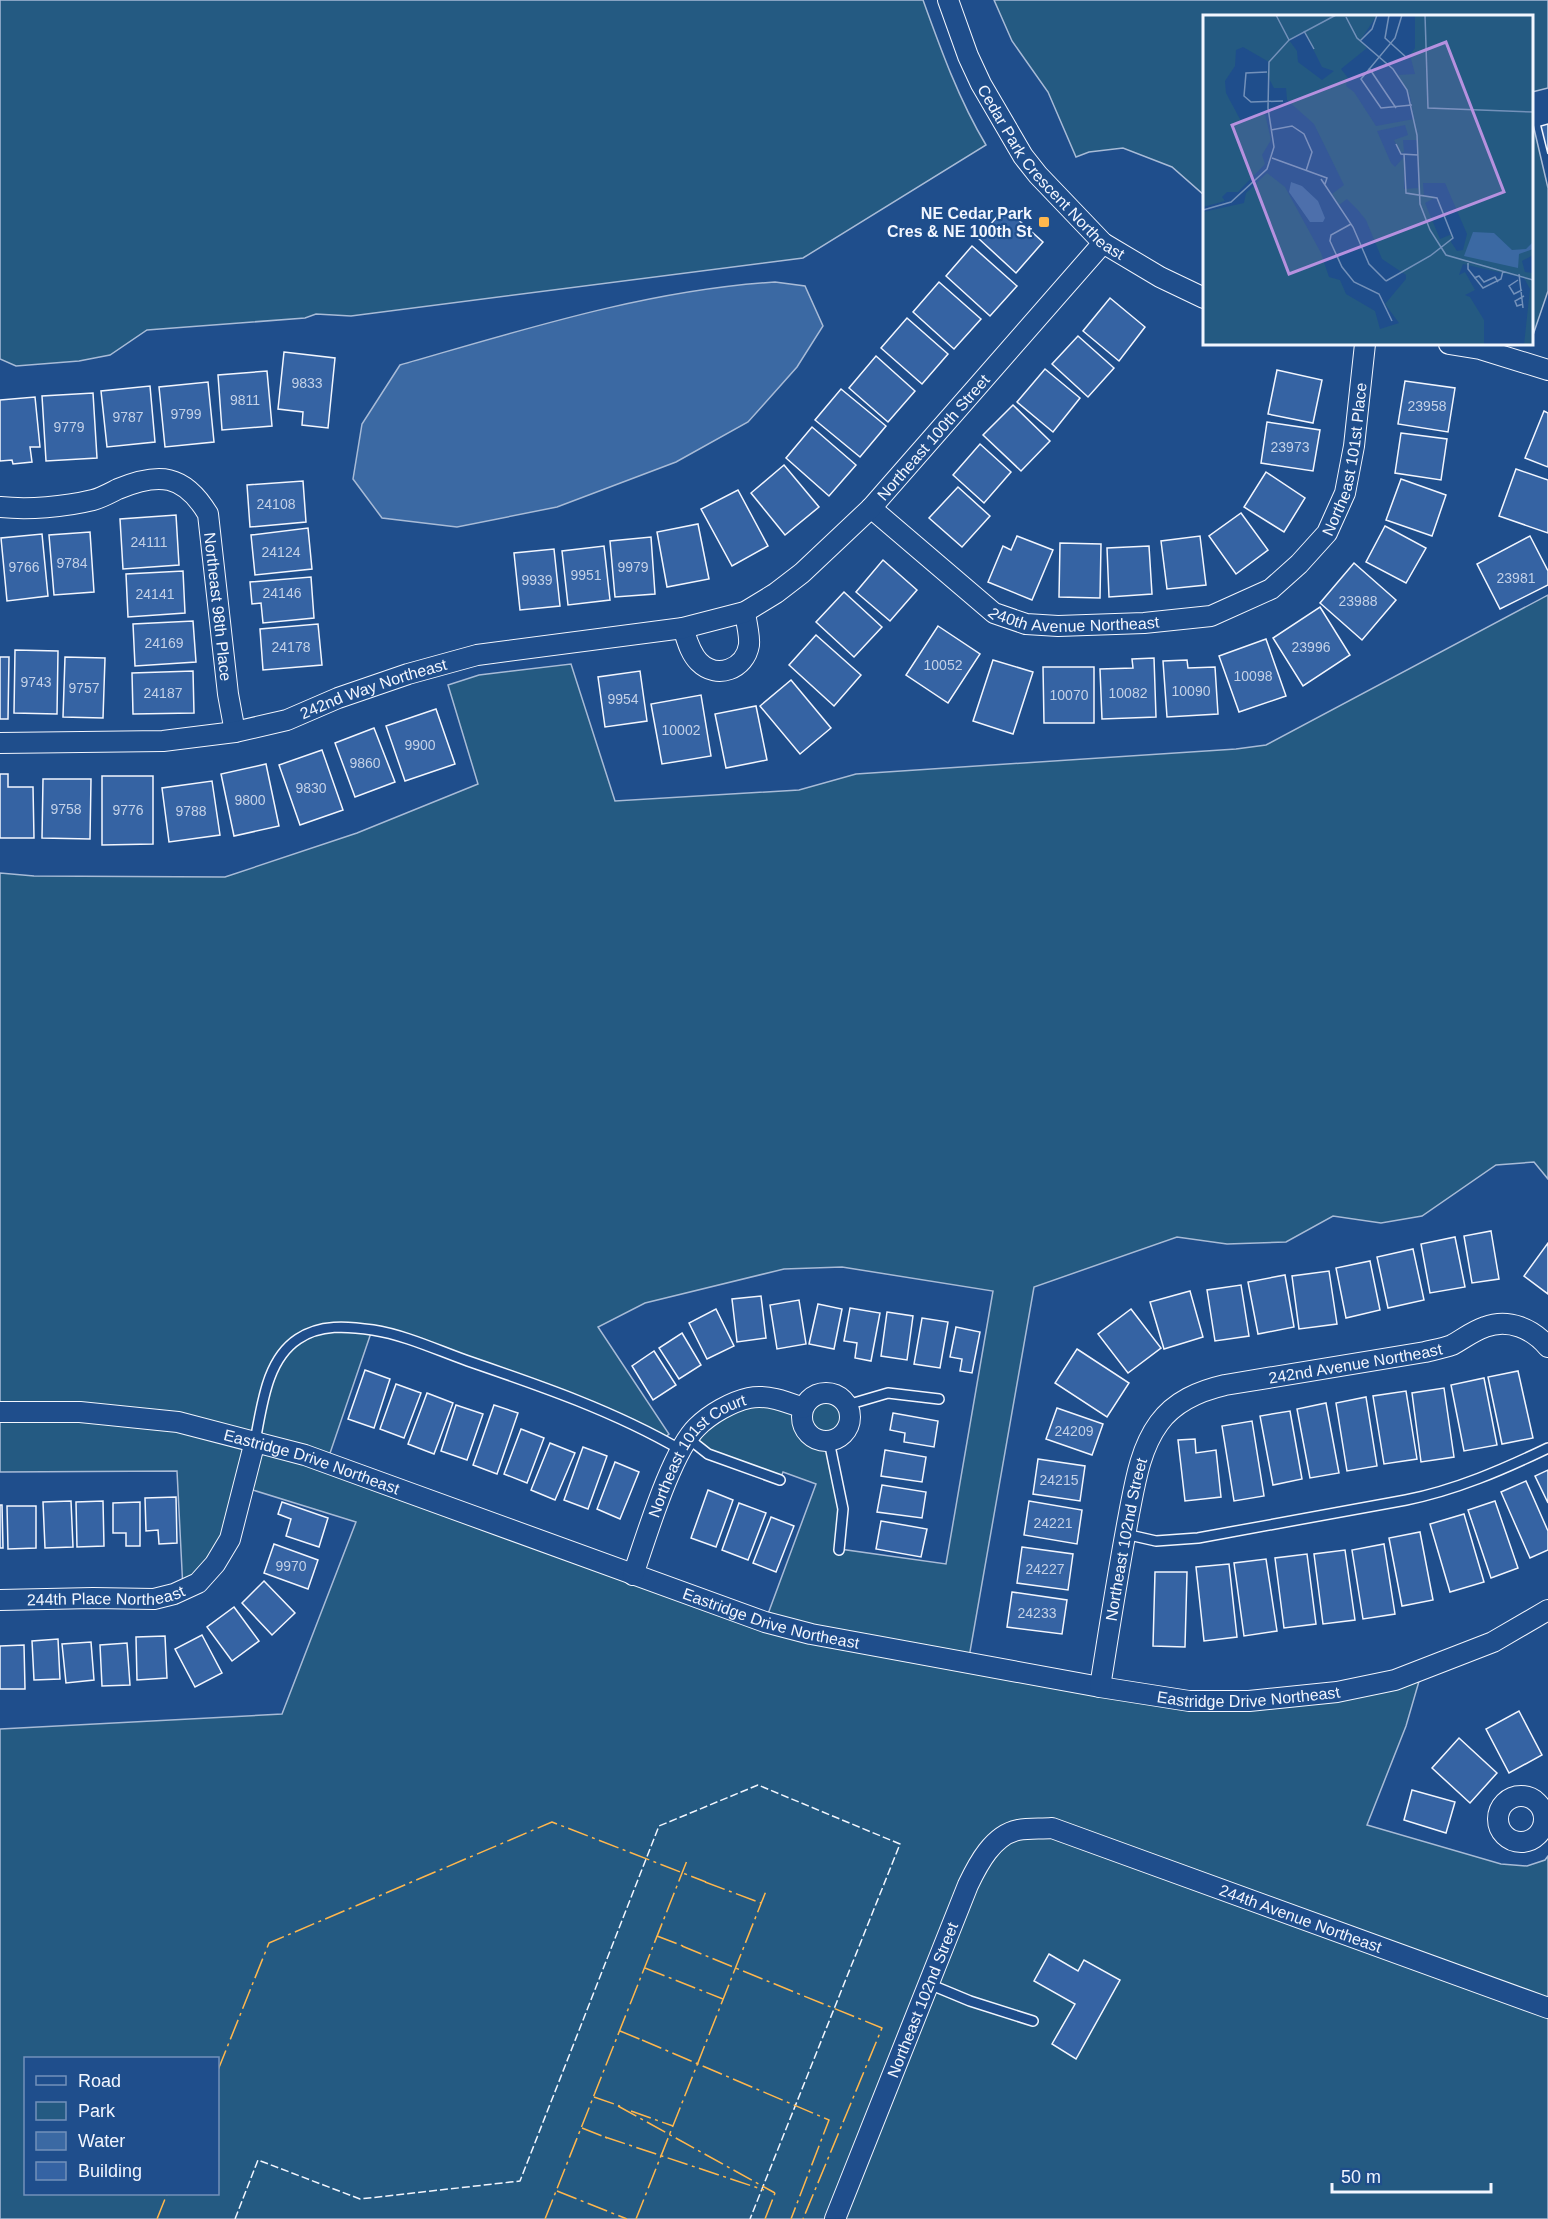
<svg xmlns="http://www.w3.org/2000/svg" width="1548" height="2219" font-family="Helvetica,sans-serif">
<rect width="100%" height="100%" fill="#1f4e8c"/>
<g fill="#245a82" stroke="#a8bbd7" stroke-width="1.5" fill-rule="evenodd">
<path d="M0,0h923c18,50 36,100 63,145l-183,113 -452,58 -35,-2 -11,4 -158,12 -37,25 -31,6 -63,5 -16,-7z"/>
<path d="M994,0h554v88l-16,4v-76h-328v179l-32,-28 -49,-19 -34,4 -13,5 -28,-65 -36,-51z"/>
<path d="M1532,120l16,68v103l-15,44z"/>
<path d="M1548,595v584l-14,-17 -38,3 -74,51 -41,7 -48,-7 -47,26 -59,2 -50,-7 -143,50 -66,376 281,38 173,-30 -16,55 -39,99 134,39 26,2 18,-6 3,-4v363h-1548v-490l282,-15 74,-192 -113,-35 -13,52 -47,51 -6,-119 -177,1v-599l34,3 191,1 132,-44 121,-49 -30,-99 31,-10 92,-11 44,137 184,-11 57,-16 380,-25 30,-4zM842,1267l151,24 -47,273 -106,-15 -2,-68 -9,-40c42,-15 12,-68 -22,-41l-79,5 -39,34 19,15 72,26 3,-8 33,12 -51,138 -438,-160 45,-132 233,81 58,28 6,-5 -71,-107 47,-24 139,-34zM26,2058h192v136h-192z"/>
</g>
<path fill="#3b69a3" stroke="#a8bbd7" stroke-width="1.5" d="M775,282l30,4 18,40 -26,41 -49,55 -72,40 -119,45 -100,20 -75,-9 -29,-39 9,-55 38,-59c122,-35 247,-75 375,-83z"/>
<g fill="#3563a3" stroke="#f2f6ff" stroke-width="1.5">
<path d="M1548,124v30l-7,-28z"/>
<path d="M1005,208l38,34 -27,31 -38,-35z"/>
<path d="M972,246l45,40 -27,30 -44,-40z"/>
<path d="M939,282l42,37 -27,30 -41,-37z"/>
<path d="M1110,298l35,29 -26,34 -36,-30z"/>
<path d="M907,318l41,36 -26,30 -41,-36z"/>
<path d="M1078,336l36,32 -26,29 -36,-33z"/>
<path d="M284,352l51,6 -7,70 -26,-3 1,-13 -25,-3z"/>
<path d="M876,356l39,35 -27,31 -39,-34z"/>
<path d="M1045,369l35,29 -27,34 -36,-30z"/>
<path d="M1277,370l45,10 -9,43 -45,-9z"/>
<path d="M267,371l5,55 -50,4 -4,-55z"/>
<path d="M1405,381l50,7 -7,44 -50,-8z"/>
<path d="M208,382l6,60 -49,5 -6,-60z"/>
<path d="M150,386l5,56 -48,5 -6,-56z"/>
<path d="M841,389l45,37 -26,31 -45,-37z"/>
<path d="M93,393l4,65 -51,3 -4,-65z"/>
<path d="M35,397l5,50h-10l2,15 -19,2 -1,-4 -12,1v-61z"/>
<path d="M1013,405l37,36 -29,30 -38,-36z"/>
<path d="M1544,411l4,2v54l-23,-9z"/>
<path d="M1267,422l53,8 -7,41 -52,-8z"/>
<path d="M812,427l44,38 -27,31 -43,-38z"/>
<path d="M1401,433l46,6 -6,41 -46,-7z"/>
<path d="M980,444l31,28 -27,31 -31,-28z"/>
<path d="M784,465l35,42 -34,28 -34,-42z"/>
<path d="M1516,469l32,11v53l-49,-17z"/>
<path d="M1266,472l39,26 -21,34 -40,-25z"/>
<path d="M1401,479l45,16 -14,41 -46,-16z"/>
<path d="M303,481l3,41 -56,5 -3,-42z"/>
<path d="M958,487l32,29 -28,31 -33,-29z"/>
<path d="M738,490l30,56 -36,20 -31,-57z"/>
<path d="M1241,513l27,37 -32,24 -27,-38z"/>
<path d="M176,515l3,50 -56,4 -3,-50z"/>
<path d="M698,524l11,55 -42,8 -10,-55z"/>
<path d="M1385,526l41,22 -20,35 -40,-21z"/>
<path d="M308,528l4,41 -57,6 -4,-40z"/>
<path d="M90,532l4,60 -40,3 -5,-60z"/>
<path d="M42,534l6,62 -41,5 -6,-63z"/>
<path d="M1017,536l36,14 -21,50 -44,-18 15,-36 8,4z"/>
<path d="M1200,536l6,49 -39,4 -6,-48z"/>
<path d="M1530,536l18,35v14l-48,24 -23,-45z"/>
<path d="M651,537l4,57 -40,3 -5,-56z"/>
<path d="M1060,543l41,1 -1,54 -41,-1z"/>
<path d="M604,546l6,54 -42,5 -6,-54z"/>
<path d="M1149,546l3,48 -43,3 -2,-49z"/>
<path d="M554,549l6,57 -40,4 -6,-57z"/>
<path d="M883,560l34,30 -27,31 -34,-29z"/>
<path d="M1354,563l42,37 -34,40 -42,-37z"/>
<path d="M183,571l2,42 -57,4 -2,-43z"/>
<path d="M311,577l3,41 -51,5 -2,-20 -9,1 -2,-22z"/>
<path d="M844,592l38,35 -28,30 -38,-35z"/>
<path d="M1320,607l30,48 -47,31 -30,-48z"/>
<path d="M193,621l3,41 -61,4 -2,-42z"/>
<path d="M318,624l4,41 -59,5 -3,-41z"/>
<path d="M938,626l42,28 -32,49 -42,-28z"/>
<path d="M816,635l45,40 -27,31 -45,-41z"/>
<path d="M1266,639l20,57 -47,16 -20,-56z"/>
<path d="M15,650l43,1 -1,63 -43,-1z"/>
<path d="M0,657h9l-1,62h-8z"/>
<path d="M65,657l40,1 -2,60 -40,-1z"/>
<path d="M1154,658l2,59 -54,2 -2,-50 33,-1 -1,-9z"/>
<path d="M993,660l40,12 -20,62 -40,-13z"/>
<path d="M1187,660l1,8 27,-1 3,47 -51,3 -4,-56z"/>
<path d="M1043,667h51v56h-50z"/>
<path d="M193,671l1,42 -61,1 -1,-41z"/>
<path d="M640,671l7,50 -42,6 -7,-50z"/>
<path d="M791,680l40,48 -31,26 -40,-48z"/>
<path d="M701,695l10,61 -49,8 -11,-60z"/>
<path d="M756,706l11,54 -41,8 -11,-54z"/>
<path d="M436,709l19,55 -50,17 -19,-55z"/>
<path d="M374,728l21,54 -40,15 -20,-54z"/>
<path d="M322,750l21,60 -43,15 -21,-60z"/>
<path d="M266,764l13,62 -45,10 -13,-62z"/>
<path d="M0,774h8v13h25l1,51h-34z"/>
<path d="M102,776h51v68l-51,1z"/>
<path d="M43,779h48l-1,60 -48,-1z"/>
<path d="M212,781l8,54 -51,7 -7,-54z"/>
<path d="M1491,1231l8,48 -27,4 -8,-47z"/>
<path d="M1455,1237l10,50 -35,6 -9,-49z"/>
<path d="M1548,1243v51l-24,-18z"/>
<path d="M1413,1249l11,51 -36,8 -11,-51z"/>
<path d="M1370,1261l10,49 -34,8 -10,-50z"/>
<path d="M1329,1271l8,53 -38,5 -7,-53z"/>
<path d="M1285,1275l9,52 -36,7 -10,-52z"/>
<path d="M1241,1285l8,51 -34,5 -8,-51z"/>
<path d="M1190,1291l13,46 -39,12 -14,-47z"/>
<path d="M761,1296l5,42 -29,4 -5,-43z"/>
<path d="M799,1300l7,44 -29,5 -7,-44z"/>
<path d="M818,1304l24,5 -8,40 -25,-5z"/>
<path d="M850,1308l30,5 -9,48 -16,-3 2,-15 -13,-2z"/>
<path d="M716,1309l18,37 -27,13 -18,-36z"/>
<path d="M1131,1309l30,39 -33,25 -30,-39z"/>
<path d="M887,1312l26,4 -6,44 -26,-4z"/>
<path d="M922,1318l26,4 -8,46 -26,-4z"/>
<path d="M956,1327l24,5 -8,41 -12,-2 2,-12 -12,-2z"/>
<path d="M682,1333l19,32 -22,14 -20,-31z"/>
<path d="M1077,1349l52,34 -22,34 -52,-34z"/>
<path d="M654,1351l22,34 -23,15 -21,-34z"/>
<path d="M365,1370l25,9 -16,49 -26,-9z"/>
<path d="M1518,1371l15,67 -31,6 -14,-67z"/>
<path d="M1484,1378l13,67 -33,6 -13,-66z"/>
<path d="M396,1384l25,9 -17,45 -24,-9z"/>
<path d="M1444,1388l10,69 -33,5 -9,-69z"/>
<path d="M1406,1391l11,68 -33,5 -11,-68z"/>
<path d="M427,1393l26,10 -19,51 -26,-10z"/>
<path d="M1366,1397l11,69 -30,5 -11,-68z"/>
<path d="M1326,1403l13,70 -29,5 -13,-69z"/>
<path d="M456,1405l27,9 -16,46 -26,-9z"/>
<path d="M494,1405l24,8 -21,61 -24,-9z"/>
<path d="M1057,1408l46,16 -11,31 -46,-16z"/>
<path d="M1290,1411l12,68 -29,6 -13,-69z"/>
<path d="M893,1413l45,8 -4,26 -30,-5 1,-9 -15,-3z"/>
<path d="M1252,1421l12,75 -30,5 -12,-75z"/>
<path d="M521,1429l23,9 -17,45 -23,-9z"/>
<path d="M1195,1439l1,14 20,-3 5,47 -36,4 -7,-61z"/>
<path d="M550,1443l25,10 -20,47 -24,-10z"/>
<path d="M583,1447l24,9 -19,53 -24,-9z"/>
<path d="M885,1450l41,7 -4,25 -41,-6z"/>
<path d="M1038,1459l47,7 -5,35 -47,-7z"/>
<path d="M615,1462l24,10 -19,47 -23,-10z"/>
<path d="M1548,1470v33l-13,-27z"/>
<path d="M1526,1481l22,50v19l-18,8 -29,-66z"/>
<path d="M882,1485l44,7 -4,26 -45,-6z"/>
<path d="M708,1490l25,10 -17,47 -25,-9z"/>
<path d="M176,1497l1,46 -18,1 -1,-14 -12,1 -1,-33z"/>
<path d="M71,1501l2,46 -28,1 -2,-46z"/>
<path d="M103,1501l1,45 -27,1 -1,-45z"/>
<path d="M1029,1501l53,9 -5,34 -53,-9z"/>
<path d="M1495,1501l23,67 -27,10 -23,-68z"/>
<path d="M140,1502v44h-14v-13h-13v-30z"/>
<path d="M282,1502l46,16 -9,29 -33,-11 5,-17 -13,-5z"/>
<path d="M739,1503l27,10 -18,47 -26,-10z"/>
<path d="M0,1505h2l1,43h-3z"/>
<path d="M7,1506h29v42l-28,1z"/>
<path d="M1464,1514l20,68 -34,10 -20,-68z"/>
<path d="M771,1517l23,9 -18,46 -23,-9z"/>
<path d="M881,1521l46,8 -6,28 -45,-8z"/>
<path d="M1420,1532l13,68 -31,6 -13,-68z"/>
<path d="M274,1544l44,16 -10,29 -44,-16z"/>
<path d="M1384,1544l11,70 -32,5 -11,-69z"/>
<path d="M1022,1547l51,7 -5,36 -51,-7z"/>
<path d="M1345,1550l10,70 -32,4 -9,-70z"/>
<path d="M1307,1554l9,70 -32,4 -9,-70z"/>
<path d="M1266,1559l11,72 -33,5 -10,-73z"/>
<path d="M1229,1564l8,73 -33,4 -8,-74z"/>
<path d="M1155,1572h32l-2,75 -32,-1z"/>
<path d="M264,1581l31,32 -23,22 -30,-32z"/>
<path d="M1012,1592l55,8 -5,34 -55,-7z"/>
<path d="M234,1607l25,34 -27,20 -25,-34z"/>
<path d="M202,1635l20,38 -27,14 -20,-38z"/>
<path d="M165,1636l2,42 -30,2 -1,-43z"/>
<path d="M58,1639l2,40 -26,1 -2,-39z"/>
<path d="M91,1642l3,38 -28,3 -4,-39z"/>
<path d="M127,1643l3,42 -28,1 -2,-41z"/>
<path d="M24,1645l1,44h-25v-43z"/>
<path d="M1519,1711l23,44 -33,18 -23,-44z"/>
<path d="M1459,1738l38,35 -27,30 -38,-35z"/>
<path d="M1412,1790l43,12 -9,31 -42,-13z"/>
<path d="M1049,1954l29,17 6,-11 36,20 -44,79 -24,-15 23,-40 -41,-23z"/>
</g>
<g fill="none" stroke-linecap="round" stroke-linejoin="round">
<defs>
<g id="service">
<path d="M847,1405l41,-12 51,6"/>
<path d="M689,1439l19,15 72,26"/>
<path d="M255,1441c7,-34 11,-81 43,-102 22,-15 49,-13 75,-9 32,5 64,20 95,31 73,25 146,50 213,89"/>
<path d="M829,1441l14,68 -4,41"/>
<path d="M1125,1534l31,7 42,-3 208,-38c50,-10 96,-30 142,-52"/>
<path d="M929,1984l41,17 63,20"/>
</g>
<g id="minor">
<path id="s1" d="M948,0l20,56 13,28 42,72 15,19 65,68 57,34 44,21"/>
<path d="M1449,344l31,5 68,21"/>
<path id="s2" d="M0,507c29,3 64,0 93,-7 8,-2 17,-7 25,-11 41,-17 66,-15 90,25l20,180 7,38"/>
<path id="s3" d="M871,508l123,105 32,11 32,2 86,-3 67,-7 60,-27 28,-25 28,-31 18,-40 9,-47 11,-102"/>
<path d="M683,628c4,12 7,25 16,34 18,18 46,7 50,-17 1,-10 -3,-23 -4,-33"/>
<path id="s4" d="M0,743l163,-2 72,-9 52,-12 51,-22 70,-24 69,-19 206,-27 62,-16 31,-19 26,-20 69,-65 232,-265"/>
<circle cx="826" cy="1417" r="24"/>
<path id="s5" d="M0,1412h80l98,10 127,33 460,167 46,12 289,53 89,14h60l88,-9 58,-12 98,-38 55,-32"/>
<path id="s6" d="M633,1575c13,-37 38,-123 64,-148 13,-13 34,-25 52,-29 18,-4 38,4 54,10"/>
<path id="s7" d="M0,1600l93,-2 61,1 20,-5 24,-11 17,-19 15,-25 25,-98"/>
<path id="s8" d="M1100,1687c9,-57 18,-115 29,-173 6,-31 11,-65 30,-91 16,-22 40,-32 66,-38l200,-33c8,-2 19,-4 27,-7 11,-6 21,-14 33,-18 24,-9 48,2 63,20"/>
<circle cx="1521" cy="1819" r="23"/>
<path id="s9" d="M835,2219l133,-334c10,-21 25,-50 50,-55 11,-2 23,-1 34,-2l496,180"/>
</g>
</defs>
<use href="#service" stroke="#f2f6ff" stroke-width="12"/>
<use href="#minor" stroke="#f2f6ff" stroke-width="22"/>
<use href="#service" stroke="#1f4e8c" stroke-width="9"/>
<use href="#minor" stroke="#1f4e8c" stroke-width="20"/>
<path stroke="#f2f6ff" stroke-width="1.5" stroke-dasharray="8 3" stroke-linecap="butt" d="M235,2219l23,-59 102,39 160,-18 139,-355 99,-41 142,59 -150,375"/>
<g stroke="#ffb74d" stroke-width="1.5" stroke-dasharray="21 4.5 3 4.5" stroke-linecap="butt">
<path d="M705,1882l56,21"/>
<path d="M657,1936l26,10"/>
<path d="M682,1946l200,82 -79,191"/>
<path d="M645,1968l78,31"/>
<path d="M620,2031l22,9"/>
<path d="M642,2040l187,80 -38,99"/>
<path d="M218,2070l51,-127 283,-121 154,60"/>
<path d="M594,2097l26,9"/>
<path d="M618,2106l157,87"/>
<path d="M631,2111l42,15"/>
<path d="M582,2128l25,10"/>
<path d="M605,2137l159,53"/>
<path d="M557,2191l70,28"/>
<path d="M157,2219l10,-25"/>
<path d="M545,2219l143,-361"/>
<path d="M636,2219l130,-328"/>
<path d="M765,2219l10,-26"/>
</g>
</g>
<rect fill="#ffb74d" stroke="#1f4e8c" stroke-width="2" x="1038" y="216" width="12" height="12" rx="3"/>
<g text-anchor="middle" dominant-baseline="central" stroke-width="4.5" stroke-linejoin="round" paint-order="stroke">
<g font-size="14" fill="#c3d1e8">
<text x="307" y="383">9833</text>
<text x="245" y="400">9811</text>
<text x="1427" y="406">23958</text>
<text x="186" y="414">9799</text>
<text x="128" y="417">9787</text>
<text x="69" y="427">9779</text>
<text x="1290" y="447">23973</text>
<text x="276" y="504">24108</text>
<text x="149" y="542">24111</text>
<text x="281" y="552">24124</text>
<text x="72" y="563">9784</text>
<text x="24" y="567">9766</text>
<text x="633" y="567">9979</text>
<text x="586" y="575">9951</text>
<text x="1516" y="578">23981</text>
<text x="537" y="580">9939</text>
<text x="282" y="593">24146</text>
<text x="155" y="594">24141</text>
<text x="1358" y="601">23988</text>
<text x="164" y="643">24169</text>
<text x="291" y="647">24178</text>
<text x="1311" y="647">23996</text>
<text x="943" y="665">10052</text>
<text x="1253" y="676">10098</text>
<text x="36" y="682">9743</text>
<text x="84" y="688">9757</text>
<text x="1191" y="691">10090</text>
<text x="163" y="693">24187</text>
<text x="1128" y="693">10082</text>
<text x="1069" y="695">10070</text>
<text x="623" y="699">9954</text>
<text x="681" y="730">10002</text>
<text x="420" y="745">9900</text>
<text x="365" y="763">9860</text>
<text x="311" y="788">9830</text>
<text x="250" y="800">9800</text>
<text x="66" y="809">9758</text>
<text x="128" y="810">9776</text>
<text x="191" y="811">9788</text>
<text x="1074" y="1431">24209</text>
<text x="1059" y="1480">24215</text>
<text x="1053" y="1523">24221</text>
<text x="291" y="1566">9970</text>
<text x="1045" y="1569">24227</text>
<text x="1037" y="1613">24233</text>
</g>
<g font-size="16" fill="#f2f6ff" stroke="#1f4e8c">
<text stroke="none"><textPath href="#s1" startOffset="204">Cedar Park Crescent Northeast</textPath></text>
<text stroke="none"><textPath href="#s4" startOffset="1020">Northeast 100th Street</textPath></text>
<text stroke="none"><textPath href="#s3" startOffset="603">Northeast 101st Place</textPath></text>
<text stroke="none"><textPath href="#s2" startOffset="320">Northeast 98th Place</textPath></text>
<text stroke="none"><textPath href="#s3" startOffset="243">240th Avenue Northeast</textPath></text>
<text stroke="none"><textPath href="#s4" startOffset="381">242nd Way Northeast</textPath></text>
<text stroke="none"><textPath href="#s8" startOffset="482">242nd Avenue Northeast</textPath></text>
<text stroke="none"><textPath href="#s5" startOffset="318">Eastridge Drive Northeast</textPath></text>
<text stroke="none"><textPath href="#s6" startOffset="140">Northeast 101st Court</textPath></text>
<text stroke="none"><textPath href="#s8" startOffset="150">Northeast 102nd Street</textPath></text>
<text stroke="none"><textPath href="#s7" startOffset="106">244th Place Northeast</textPath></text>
<text stroke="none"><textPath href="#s5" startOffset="804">Eastridge Drive Northeast</textPath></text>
<text stroke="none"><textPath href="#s5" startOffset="1290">Eastridge Drive Northeast</textPath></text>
<text stroke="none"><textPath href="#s9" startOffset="735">244th Avenue Northeast</textPath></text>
<text stroke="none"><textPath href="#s9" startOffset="236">Northeast 102nd Street</textPath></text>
</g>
<g font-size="16" font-weight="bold" fill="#f2f6ff" stroke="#1f4e8c" text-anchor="end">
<text x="1032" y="213">NE Cedar Park<tspan x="1032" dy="18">Cres &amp; NE 100th St</tspan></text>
</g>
</g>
<g transform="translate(1203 15)">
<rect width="330" height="330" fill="#1f4e8c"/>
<path d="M0,0h174l-17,26 7,7 -26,21 7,9 -2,8 8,6 22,34 38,-7 -4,-23 -12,-21 17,-1 -5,-19 5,-7v-33h118v240l-11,6 3,11 8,1v72h-9l6,-56 -6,-11 -61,-14 -4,11 6,-3 10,18 -10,5 5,2 14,23v25h-281v-133l41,-9 2,-10 21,-20 18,14 36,66 8,24 11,3 6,14 29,17 5,18 19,-6 -14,-19 21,-25v-4l-24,-16 -16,-39 -9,-11 -10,-10 -8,6 -7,-11 12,-9 -30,-61 -27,-24 -1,-12h-12l-7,-13 2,-13 -26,-15 -7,3 -1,16 -10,15 1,12 16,30 13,-9h10l6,26 -9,15 3,9 -27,28h-11l-5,5 3,4 -22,6zM101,16l18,36 12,4 -12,9 -24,-18 -1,-11 -8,-11zM202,110l3,10 -14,5 6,13 4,-1 -1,-12h15v48l-14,1v-32l-9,10 -4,-4 -14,-32zM220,168h22l22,51 -4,16 -6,1 -6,-9 1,-8 -12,5 -15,-36 11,-6 -12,-2z" fill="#245a82" fill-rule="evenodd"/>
<path d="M88,167l11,4 16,15 7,17 -2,4h-13l-21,-30zM270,217l21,1 18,17 14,-1 7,-7v7l-14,5 -1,14 -54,-12z" fill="#3b69a3"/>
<path fill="none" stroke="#7391ba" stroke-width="1.5" d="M73,0l13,25M186,0l-4,23 22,20M199,0l-7,23 -34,41 20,29 31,-3M222,0l3,93 105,4M143,2l11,21 36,31 14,21 10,45 3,69 10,26 16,25 87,25M101,16l10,18M157,26l12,-12 5,-14M166,53l27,40M64,57l-21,1 -2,23 7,6 32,-1M68,115l21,-4 12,8 8,18 -6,19M193,129l5,10 17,1M69,143l55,20 -2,6M118,164l32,48 16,37 17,17M0,195l28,-8 36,-33 7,-22 -6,-39 1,-46 20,-22 47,-25M148,209l-20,11 -1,6 12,26 12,15 25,12 13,27M265,248v6l15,19 18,-9 2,-8M316,259l4,34M271,263l5,-2 5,6 11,-5 3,5M315,265l-9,6 5,8 8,-4M183,266l44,-25 23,-18 -16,-40 -31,-5 -2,-39M320,289l-6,2 -2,-5 9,-5"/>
<path fill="#b691df" fill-opacity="0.15" stroke="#b691df" stroke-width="3" d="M243,27l58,150 -215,82 -57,-149z"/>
<rect width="330" height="330" fill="none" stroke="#f2f6ff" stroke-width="3"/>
</g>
<rect x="24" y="2057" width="195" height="138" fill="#1f4e8c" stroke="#7391ba" stroke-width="1.5"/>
<rect x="36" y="2076" width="30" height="9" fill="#1f4e8c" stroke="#7391ba" stroke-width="1.5"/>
<text x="78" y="2087" font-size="18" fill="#f2f6ff">Road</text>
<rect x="36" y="2102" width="30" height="18" fill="#245a82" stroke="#7391ba" stroke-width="1.5"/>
<text x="78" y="2117" font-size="18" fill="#f2f6ff">Park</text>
<rect x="36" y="2132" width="30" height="18" fill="#3b69a3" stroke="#7391ba" stroke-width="1.5"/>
<text x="78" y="2147" font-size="18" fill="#f2f6ff">Water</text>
<rect x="36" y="2162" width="30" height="18" fill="#3563a3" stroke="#7391ba" stroke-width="1.5"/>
<text x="78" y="2177" font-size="18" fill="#f2f6ff">Building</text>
<path d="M1332 2183v9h159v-9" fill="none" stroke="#f2f6ff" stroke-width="3"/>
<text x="1341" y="2183" font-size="18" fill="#f2f6ff" stroke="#1f4e8c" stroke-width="4.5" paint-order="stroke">50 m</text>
</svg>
